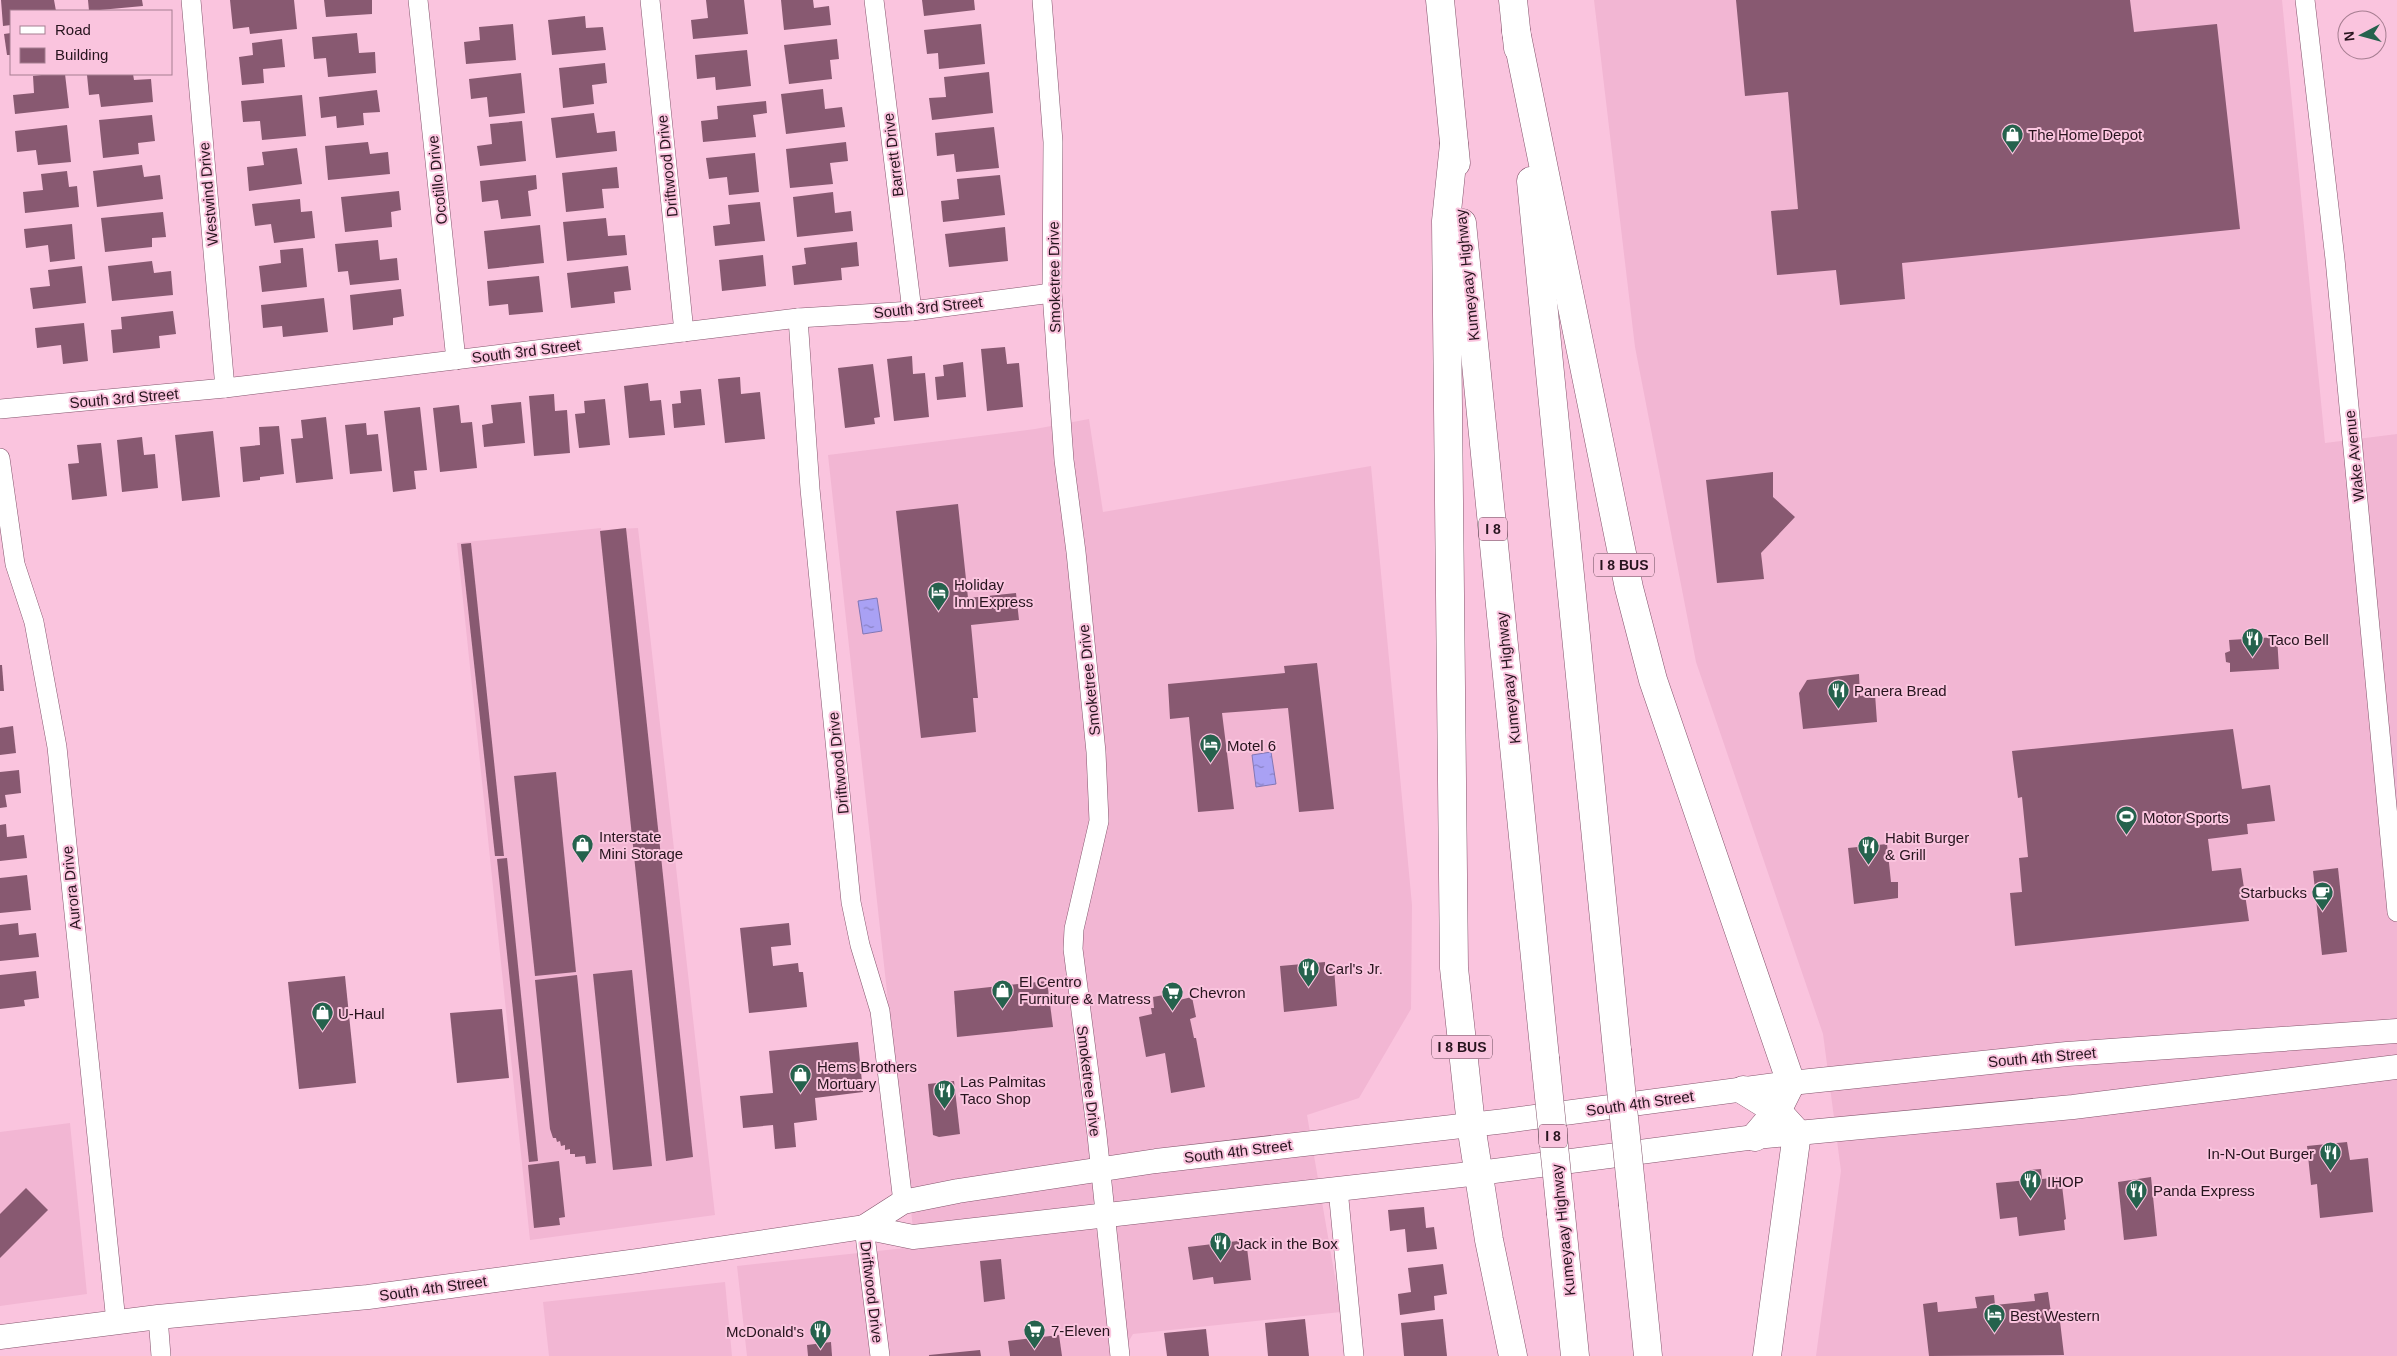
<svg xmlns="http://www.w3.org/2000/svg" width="2397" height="1356" font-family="Helvetica,sans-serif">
<defs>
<pattern id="water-ripples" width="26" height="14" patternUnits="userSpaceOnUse" patternTransform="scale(1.25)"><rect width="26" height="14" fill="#a9a1f4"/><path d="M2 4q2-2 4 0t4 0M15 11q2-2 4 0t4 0" fill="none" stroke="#8a82c5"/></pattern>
</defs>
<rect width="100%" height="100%" fill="#fac4de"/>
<g fill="#f2b6d3">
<path d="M1594,0h688l43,443 72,-9v922h-581l25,-185 -18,-137 -127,-372 -61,-315z"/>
<path d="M1089,419l14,93 268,-46 41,439 -1,104 -52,89 -52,17 34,197 -208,22 -13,22h-373l-10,-90 178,-19 -87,-792 207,-26z"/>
<path d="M601,528v2l37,-2 77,687 -185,25 -73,-697z"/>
<path d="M70,1123l17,171 -87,12v-174z"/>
<path d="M725,1282l7,74h-183l-6,-54z"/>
</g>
<g fill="url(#water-ripples)" stroke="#8277b4">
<path d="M877,598l5,33 -19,3 -5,-33z"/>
<path d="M1271,752l5,32 -20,3 -4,-32z"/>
</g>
<g fill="#885971">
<path d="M1,0h53l2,11h-45v14l-8,1z"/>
<path d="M88,0h54l1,6 -54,5z"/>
<path d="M230,0h64l3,29 -47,5 -1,-7 -16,2z"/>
<path d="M324,0h48v14l-46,3z"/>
<path d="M706,0h38l4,34 -55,5 -2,-19 17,-2z"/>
<path d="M781,0h32l1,8 15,-2 2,19 -47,5z"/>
<path d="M922,0h52l1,10 -51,6z"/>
<path d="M1736,0h394l4,32 83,-8 23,205 -338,34 3,36 -65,6 -4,-35 -59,5 -6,-64 27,-2 -10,-117 -43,4z"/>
<path d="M585,16l1,12 17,-1 3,23 -54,5 -4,-35z"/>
<path d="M513,24l3,36 -50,4 -2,-22 16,-2 -1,-13z"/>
<path d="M981,24l4,40 -46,5 -1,-16 -11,1 -3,-24z"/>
<path d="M11,33v22h-4l-3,-21z"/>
<path d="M357,33l2,20 16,-1 1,21 -48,4 -2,-19 -12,1 -2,-22z"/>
<path d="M282,39l3,28 -22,2 1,14 -22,2 -3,-28 14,-2 -1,-12z"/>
<path d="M837,39l2,20 -9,1 2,19 -43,5 -5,-39z"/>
<path d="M747,50l4,36 -35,4 -1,-13 -18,2 -2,-24z"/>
<path d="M605,63l2,20 -15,2 2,19 -31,4 -4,-40z"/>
<path d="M989,72l4,41 -61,7 -3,-22 17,-1 -2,-20z"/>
<path d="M521,73l4,40 -36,4 -2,-20 -16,2 -2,-20z"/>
<path d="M50,74h15l4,34 -54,6 -2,-19 21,-2 -1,-17z"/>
<path d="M133,74l1,6 17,-1 2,23 -52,5 -2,-13 -10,1 -2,-20z"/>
<path d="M823,89l2,20 17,-2 3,20 -59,7 -5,-40z"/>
<path d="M377,90l3,22 -17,1 1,12 -27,3 -1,-12 -15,2 -2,-21z"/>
<path d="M302,95l4,41 -44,4 -2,-19 -17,1 -2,-21z"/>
<path d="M766,101l1,12 -14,2 3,22 -53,5 -2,-21 17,-2 -1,-13z"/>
<path d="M594,113l3,20 18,-2 2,20 -61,7 -5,-40z"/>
<path d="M152,115l3,26 -17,2 1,11 -36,4 -4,-38z"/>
<path d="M522,121l4,40 -46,5 -3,-20 15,-2 -2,-20z"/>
<path d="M67,125l4,37 -33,3 -2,-15 -19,2 -2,-21z"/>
<path d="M994,127l5,41 -43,4 -2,-18 -17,2 -2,-23z"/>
<path d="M368,142l2,12 18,-2 2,22 -62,6 -3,-34z"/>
<path d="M846,142l2,19 -18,2 3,21 -43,4 -4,-39z"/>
<path d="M297,148l5,36 -53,7 -2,-24 17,-2 -2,-13z"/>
<path d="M755,153l4,39 -30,3 -2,-18 -18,2 -3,-21z"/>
<path d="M142,165l2,12 16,-2 3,24 -66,8 -4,-36z"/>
<path d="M617,167l2,21 -17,1 2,19 -38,4 -4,-39z"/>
<path d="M67,171l2,16 8,-1 2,21 -54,6 -2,-21 20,-2 -2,-16z"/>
<path d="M536,175l1,14 -9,2 3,25 -30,3 -3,-19 -16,2 -2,-21z"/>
<path d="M1000,175l5,40 -62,7 -2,-21 18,-2 -2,-20z"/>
<path d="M399,191l2,19 -10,2 1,15 -47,5 -4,-35z"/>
<path d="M833,192l2,21 16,-2 2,20 -56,6 -4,-40z"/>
<path d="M300,199l1,13 11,-1 3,27 -41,5 -3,-19 -16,2 -3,-22z"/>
<path d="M760,202l5,39 -50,5 -2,-20 17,-2 -2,-19z"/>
<path d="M163,212l3,25 -14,1v9l-47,5 -4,-34z"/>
<path d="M606,218l2,18 17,-1 2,20 -60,6 -4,-39z"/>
<path d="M72,224l3,35 -25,3 -2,-17 -22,3 -2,-19z"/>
<path d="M540,225l4,38 -56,6 -4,-38z"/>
<path d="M1005,227l3,34 -59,6 -4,-33z"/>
<path d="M378,240l2,20 17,-2 2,22 -49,5 -2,-14 -10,1 -3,-28z"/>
<path d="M857,242l2,24 -18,2 1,12 -48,5 -2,-19 14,-2 -2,-16z"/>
<path d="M303,248l4,39 -45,5 -3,-26 22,-3 -1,-13z"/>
<path d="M763,255l3,31 -44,5 -3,-31z"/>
<path d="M152,261l2,12 17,-2 2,24 -61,6 -4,-35z"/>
<path d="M82,266l4,37 -53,6 -3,-21 20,-2 -2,-16z"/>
<path d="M628,266l3,24 -17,2 1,11 -44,5 -4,-35z"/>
<path d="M539,276l4,36 -34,3 -1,-11 -19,2 -2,-25z"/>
<path d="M401,289l3,27 -11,2v7l-40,5 -3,-35z"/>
<path d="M324,298l4,34 -45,5 -1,-11 -19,2 -2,-23z"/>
<path d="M173,311l3,23 -17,2 1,12 -47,5 -2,-23 11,-1 -1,-12z"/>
<path d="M84,323l4,38 -25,3 -2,-19 -24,3 -2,-20z"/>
<path d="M1005,347l2,17 12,-1 4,44 -36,4 -6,-62z"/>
<path d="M912,356l1,18 12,-1 4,44 -35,4 -7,-62z"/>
<path d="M963,362l3,35 -29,3 -2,-23 9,-1 -1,-11z"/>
<path d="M873,364l7,53 -6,1 1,6 -30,4 -7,-60z"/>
<path d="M740,377l1,17 19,-2 5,47 -40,4 -7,-64z"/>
<path d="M648,383l2,18 11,-1 4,35 -36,3 -5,-52z"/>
<path d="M701,389l4,36 -31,3 -2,-24 9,-1 -1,-12z"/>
<path d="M554,394l1,17 12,-1 3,43 -36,3 -5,-60z"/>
<path d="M605,399l5,46 -31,3 -4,-34 10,-1 -1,-12z"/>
<path d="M521,402l4,41 -41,4 -2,-22 11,-2 -2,-18z"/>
<path d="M459,405l2,18 11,-1 5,46 -37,4 -7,-64z"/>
<path d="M420,407l7,63 -13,1 2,18 -23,3 -9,-81z"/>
<path d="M326,417l7,62 -37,4 -5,-44 12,-1 -2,-18z"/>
<path d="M366,423l1,12 11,-1 4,37 -32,3 -5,-49z"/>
<path d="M279,426l5,48 -24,3v3l-17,2 -3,-35 20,-2 -1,-18z"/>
<path d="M213,431l7,66 -38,4 -7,-66z"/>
<path d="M142,437l2,18 11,-1 3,34 -36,4 -5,-52z"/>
<path d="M101,443l6,53 -35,4 -4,-36 11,-1 -2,-18z"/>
<path d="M1773,472v25l22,20 -34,36 3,26 -47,4 -11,-103z"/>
<path d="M958,504l10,94 48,-5 3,27 -48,5 7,73h-5l3,34 -55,6 -25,-227z"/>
<path d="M626,528l67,629 -27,4 -66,-630z"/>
<path d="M471,543l33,313h-9l-34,-312z"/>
<path d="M2277,637l2,32 -49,3v-9l-4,-1 -1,-9 5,-2 -1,-11z"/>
<path d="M1317,663l17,146 -35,3 -11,-104 -66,5 12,96 -36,3 -9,-95 -19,2 -2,-35 117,-11 -1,-7z"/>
<path d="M0,665h2l2,26h-4z"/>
<path d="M1859,674l1,22 15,-2 2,28 -74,7 -4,-36 8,-13z"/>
<path d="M13,726l3,27 -16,2v-27z"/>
<path d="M2233,729l9,60 28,-4 5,36 -28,3 1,10 -40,5 4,32 29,-3 8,53 -234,25 -5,-53 12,-1 -3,-34 9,-1 -6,-60 -4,1 -6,-47z"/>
<path d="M19,770l2,23 -16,2 2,12 -7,1v-36z"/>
<path d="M556,772l20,200 -41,4 -21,-200z"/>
<path d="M6,824l1,13 17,-2 3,23 -27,3v-36z"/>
<path d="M1887,844l4,38h7v16l-44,6 -6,-56z"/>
<path d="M507,858l31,303 -9,1 -32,-303z"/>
<path d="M2338,868l9,84 -25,3 -9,-84z"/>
<path d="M27,875l4,35 -31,3v-35z"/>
<path d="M18,923l1,12 17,-2 3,24 -39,4v-36z"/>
<path d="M789,923l2,22 -20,2 2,19 25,-3 1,9h4l4,35 -58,6 -9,-85z"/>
<path d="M1325,962v6h9l3,38 -53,6 -4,-46z"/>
<path d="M632,970l20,196 -39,4 -20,-196z"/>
<path d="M36,971l3,27 -15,2 1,6 -25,3v-34z"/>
<path d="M577,975l19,188 -10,1 -1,-8 -10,1v-3h-5v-5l-5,1v-5l-4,1 -1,-5 -3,1 -1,-4h-3l-3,-9 -15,-149z"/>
<path d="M345,976l11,107 -57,6 -11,-107z"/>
<path d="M1047,981l6,46 -96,10 -3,-46z"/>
<path d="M1174,993l1,8 17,-4 4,20 -6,2 4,19h2l9,49 -34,6 -6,-40 -19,4 -7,-40 13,-3 -1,-6h3l-1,-11z"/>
<path d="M502,1009l7,69 -52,5 -7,-70z"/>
<path d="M858,1042l5,50 -48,6 2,22 -23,3 2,24 -21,2 -2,-24 -30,3 -3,-32 33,-3 -4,-42z"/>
<path d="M954,1081l6,53 -21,3 -6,-2 -5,-51z"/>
<path d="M2347,1142l3,18 18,-2 5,54 -53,6 -3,-34 -6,1 -4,-39z"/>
<path d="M559,1161l6,56 -6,1 1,7 -26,3 -6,-63z"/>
<path d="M2041,1169l1,10 19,-2 5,42 -2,1 1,10 -46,6 -2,-19 -17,2 -4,-36 32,-3v-10z"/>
<path d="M2151,1177l6,59 -33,4 -6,-58z"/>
<path d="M26,1188l22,22 -48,48v-44z"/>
<path d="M1424,1207l2,21 8,-1 3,22 -30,3 -2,-23 -15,2 -2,-21z"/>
<path d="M1246,1240l5,40 -37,4 -1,-7 -20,3 -5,-33z"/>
<path d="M1001,1259l4,40 -21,3 -4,-41z"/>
<path d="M1443,1264l4,30 -13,2 1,14 -35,5 -2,-21 13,-2 -3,-24z"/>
<path d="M2048,1292l3,21h8l5,42 -135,1 -6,-52 14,-2 1,10 39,-4 -2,-11 19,-2 1,10 40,-4 -1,-7z"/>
<path d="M1305,1319l4,37h-41l-3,-33z"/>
<path d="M1443,1319l4,37h-43l-3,-33z"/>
<path d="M1206,1329l3,27h-42l-3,-23z"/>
<path d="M1059,1335l3,21h-52l-2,-15z"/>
<path d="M831,1342l1,14h-24l-1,-11z"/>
<path d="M980,1350l1,6h-52v-1z"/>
</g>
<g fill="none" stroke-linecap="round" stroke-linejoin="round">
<defs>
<g id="minor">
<path d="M191,0l34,388"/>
<path d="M418,0l38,360"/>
<path d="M650,0l34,332"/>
<path d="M874,0l38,311"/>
<path d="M1042,0l11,142 -1,151 12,167 12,92 20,200 3,69 -25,108 -1,20 24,186 23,221"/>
<path d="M2305,0l30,259 62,653"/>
<path d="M798,318l12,171 41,413 9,43 20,66 23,191"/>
<path d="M0,409l225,-21 573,-70 114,-7 140,-18"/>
<path d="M0,458l15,106 19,58 23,125 59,575"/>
<path d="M1338,1189l16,167"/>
<path d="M864,1227l16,129"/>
<path d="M158,1317l3,39"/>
</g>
<g id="major">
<path d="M864,1227l39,-25 55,-11 198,-30 349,-40 286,-38 276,-29 330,-23"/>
<path d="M0,1337l158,-20 210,-20 270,-36 226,-34 49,10 566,-64 276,-36 318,-30 324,-40"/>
</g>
<g id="highway">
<path d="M1440,0l16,163"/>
<path d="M1513,0l5,48"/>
<path d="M1516,31l113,557 24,92 138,403 -14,28 -22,26"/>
<path d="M1454,144l-8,77 8,747 17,157 18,115 24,116"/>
<path d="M1531,181l86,869"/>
<path d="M1462,223l83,835"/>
<path d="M1743,1090l34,21 20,22 -30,223"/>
<path d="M1633,1205l15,151"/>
<path d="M1561,1214l14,142"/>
</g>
</defs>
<use href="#minor" stroke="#84556d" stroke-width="20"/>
<use href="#major" stroke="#84556d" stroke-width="25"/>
<use href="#highway" stroke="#84556d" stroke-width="29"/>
<use href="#minor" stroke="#fff" stroke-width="19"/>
<use href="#major" stroke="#fff" stroke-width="24"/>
<use href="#highway" stroke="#fff" stroke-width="28"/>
<defs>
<g id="highway-bridge">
<path d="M1617,1050l16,155"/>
<path d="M1545,1058l16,156"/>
</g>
</defs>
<use href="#highway-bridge" stroke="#84556d" stroke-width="29" stroke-linecap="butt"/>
<use href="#highway-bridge" stroke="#fff" stroke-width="28"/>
</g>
<defs>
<symbol id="shop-pin" viewBox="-11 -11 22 30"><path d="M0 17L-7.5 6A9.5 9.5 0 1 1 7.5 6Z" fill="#25624d" stroke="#fac4de"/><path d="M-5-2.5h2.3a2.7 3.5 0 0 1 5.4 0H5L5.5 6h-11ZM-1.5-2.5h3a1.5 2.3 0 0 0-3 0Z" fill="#fff"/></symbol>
<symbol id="hotel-pin" viewBox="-11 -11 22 30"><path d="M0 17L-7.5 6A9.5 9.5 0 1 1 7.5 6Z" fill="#25624d" stroke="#fac4de"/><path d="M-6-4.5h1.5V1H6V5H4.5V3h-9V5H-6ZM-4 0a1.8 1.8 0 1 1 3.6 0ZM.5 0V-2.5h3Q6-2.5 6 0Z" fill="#fff"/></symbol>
<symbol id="restaurant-pin" viewBox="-11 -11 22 30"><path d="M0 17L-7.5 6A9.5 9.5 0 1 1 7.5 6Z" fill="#25624d" stroke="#fac4de"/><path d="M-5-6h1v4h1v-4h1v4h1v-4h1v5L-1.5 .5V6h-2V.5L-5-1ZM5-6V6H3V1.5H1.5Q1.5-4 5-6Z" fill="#fff"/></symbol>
<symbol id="stadium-pin" viewBox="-11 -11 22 30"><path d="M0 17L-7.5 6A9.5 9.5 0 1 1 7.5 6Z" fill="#25624d" stroke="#fac4de"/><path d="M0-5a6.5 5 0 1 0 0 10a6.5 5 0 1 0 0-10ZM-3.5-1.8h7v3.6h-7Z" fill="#fff"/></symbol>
<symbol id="cafe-pin" viewBox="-11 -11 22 30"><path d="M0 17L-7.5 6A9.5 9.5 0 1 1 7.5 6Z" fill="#25624d" stroke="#fac4de"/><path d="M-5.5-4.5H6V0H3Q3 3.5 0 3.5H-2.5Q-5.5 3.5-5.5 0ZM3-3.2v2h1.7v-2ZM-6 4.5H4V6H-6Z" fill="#fff"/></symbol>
<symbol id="supermarket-pin" viewBox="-11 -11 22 30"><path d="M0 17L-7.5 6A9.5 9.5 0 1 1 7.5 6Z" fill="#25624d" stroke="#fac4de"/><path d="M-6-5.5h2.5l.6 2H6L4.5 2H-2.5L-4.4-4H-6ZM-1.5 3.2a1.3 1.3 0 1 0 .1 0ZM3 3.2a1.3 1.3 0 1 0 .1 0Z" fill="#fff"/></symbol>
</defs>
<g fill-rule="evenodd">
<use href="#shop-pin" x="2000" y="122" width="25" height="34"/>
<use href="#hotel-pin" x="926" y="580" width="25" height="34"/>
<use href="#restaurant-pin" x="2240" y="626" width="25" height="34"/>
<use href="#restaurant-pin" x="1826" y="678" width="25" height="34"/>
<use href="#hotel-pin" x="1198" y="732" width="25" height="34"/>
<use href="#stadium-pin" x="2114" y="804" width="25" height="34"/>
<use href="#shop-pin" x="570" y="832" width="25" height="34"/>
<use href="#restaurant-pin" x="1856" y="834" width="25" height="34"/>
<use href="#cafe-pin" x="2310" y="880" width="25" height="34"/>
<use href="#restaurant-pin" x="1296" y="956" width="25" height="34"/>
<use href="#shop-pin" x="990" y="978" width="25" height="34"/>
<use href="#supermarket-pin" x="1160" y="980" width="25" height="34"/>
<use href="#shop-pin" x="310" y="1000" width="25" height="34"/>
<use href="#shop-pin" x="788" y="1062" width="25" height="34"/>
<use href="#restaurant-pin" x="932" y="1078" width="25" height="34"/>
<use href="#restaurant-pin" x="2318" y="1140" width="25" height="34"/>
<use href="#restaurant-pin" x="2018" y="1168" width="25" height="34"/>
<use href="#restaurant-pin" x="2124" y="1178" width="25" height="34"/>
<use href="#restaurant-pin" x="1208" y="1230" width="25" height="34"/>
<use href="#hotel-pin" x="1982" y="1302" width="25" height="34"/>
<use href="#supermarket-pin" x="1022" y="1318" width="25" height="34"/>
<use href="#restaurant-pin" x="808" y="1318" width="25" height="34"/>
</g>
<g text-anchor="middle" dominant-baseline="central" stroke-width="4" stroke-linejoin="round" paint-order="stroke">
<g fill="#fac4de" stroke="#664958" stroke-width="1">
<rect x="1479" y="517.5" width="28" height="23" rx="4"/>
<rect x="1594" y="553.5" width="60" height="23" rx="4"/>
<rect x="1432" y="1035.5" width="60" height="23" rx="4"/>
<rect x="1539" y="1124.5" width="28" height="23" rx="4"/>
</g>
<g font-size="14" font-weight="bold" fill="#27141e">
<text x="1493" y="529">I 8</text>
<text x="1624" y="565">I 8 BUS</text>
<text x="1462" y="1047">I 8 BUS</text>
<text x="1553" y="1136">I 8</text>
</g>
<g font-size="15" fill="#27141e" stroke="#fac4de" text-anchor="start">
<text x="2028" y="134">The Home Depot</text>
<text x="954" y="584">Holiday<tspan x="954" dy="17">Inn Express</tspan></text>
<text x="2268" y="639">Taco Bell</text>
<text x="1854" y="690">Panera Bread</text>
<text x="1227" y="745">Motel 6</text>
<text x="2143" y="817">Motor Sports</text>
<text x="599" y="836">Interstate<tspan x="599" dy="17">Mini Storage</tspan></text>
<text x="1885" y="837">Habit Burger<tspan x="1885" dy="17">&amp; Grill</tspan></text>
<text x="2307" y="892" text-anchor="end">Starbucks</text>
<text x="1325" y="968">Carl's Jr.</text>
<text x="1019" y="981">El Centro<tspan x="1019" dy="17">Furniture &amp; Matress</tspan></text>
<text x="1189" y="992">Chevron</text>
<text x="338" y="1013">U-Haul</text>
<text x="817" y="1066">Hems Brothers<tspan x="817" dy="17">Mortuary</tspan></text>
<text x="960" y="1081">Las Palmitas<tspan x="960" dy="17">Taco Shop</tspan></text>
<text x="2314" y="1153" text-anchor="end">In-N-Out Burger</text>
<text x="2047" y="1181">IHOP</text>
<text x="2153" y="1190">Panda Express</text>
<text x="1236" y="1243">Jack in the Box</text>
<text x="2010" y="1315">Best Western</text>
<text x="1051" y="1330">7-Eleven</text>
<text x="804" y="1331" text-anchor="end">McDonald's</text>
</g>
<g font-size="15" fill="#27141e" stroke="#fac4de">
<text transform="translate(893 155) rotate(-97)">Barrett Drive</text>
<text transform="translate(667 166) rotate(-96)">Driftwood Drive</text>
<text transform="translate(437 180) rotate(-96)">Ocotillo Drive</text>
<text transform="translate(208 194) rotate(-95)">Westwind Drive</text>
<text transform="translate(1467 275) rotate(-96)">Kumeyaay Highway</text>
<text transform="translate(1054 277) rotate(-91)">Smoketree Drive</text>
<text transform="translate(928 307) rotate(-6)">South 3rd Street</text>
<text transform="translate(526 351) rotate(-7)">South 3rd Street</text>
<text transform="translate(124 398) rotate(-5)">South 3rd Street</text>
<text transform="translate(2354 456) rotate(-96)">Wake Avenue</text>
<text transform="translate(1508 678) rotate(-96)">Kumeyaay Highway</text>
<text transform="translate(1089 680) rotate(-96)">Smoketree Drive</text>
<text transform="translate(838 763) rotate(-96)">Driftwood Drive</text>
<text transform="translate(71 888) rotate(-96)">Aurora Drive</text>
<text transform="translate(2042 1057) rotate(-5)">South 4th Street</text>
<text transform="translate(1089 1081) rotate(83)">Smoketree Drive</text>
<text transform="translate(1640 1103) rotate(-8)">South 4th Street</text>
<text transform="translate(1238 1151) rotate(-7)">South 4th Street</text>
<text transform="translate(1563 1230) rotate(-96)">Kumeyaay Highway</text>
<text transform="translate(433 1288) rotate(-8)">South 4th Street</text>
<text transform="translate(872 1292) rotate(83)">Driftwood Drive</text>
</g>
</g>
<rect x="10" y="10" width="162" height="65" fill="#fac4de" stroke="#a67e91"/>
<rect x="20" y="26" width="25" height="8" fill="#ffffff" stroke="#a67e91"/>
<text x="55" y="35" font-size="15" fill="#27141e">Road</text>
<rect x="20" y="48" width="25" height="15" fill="#885971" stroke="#a67e91"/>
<text x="55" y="60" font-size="15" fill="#27141e">Building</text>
<g transform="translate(2362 35) rotate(264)"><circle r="24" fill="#fac4de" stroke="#a67e91"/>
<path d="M0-4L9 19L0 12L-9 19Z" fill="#25624d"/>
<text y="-8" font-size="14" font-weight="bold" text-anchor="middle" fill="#27141e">N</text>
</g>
</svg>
